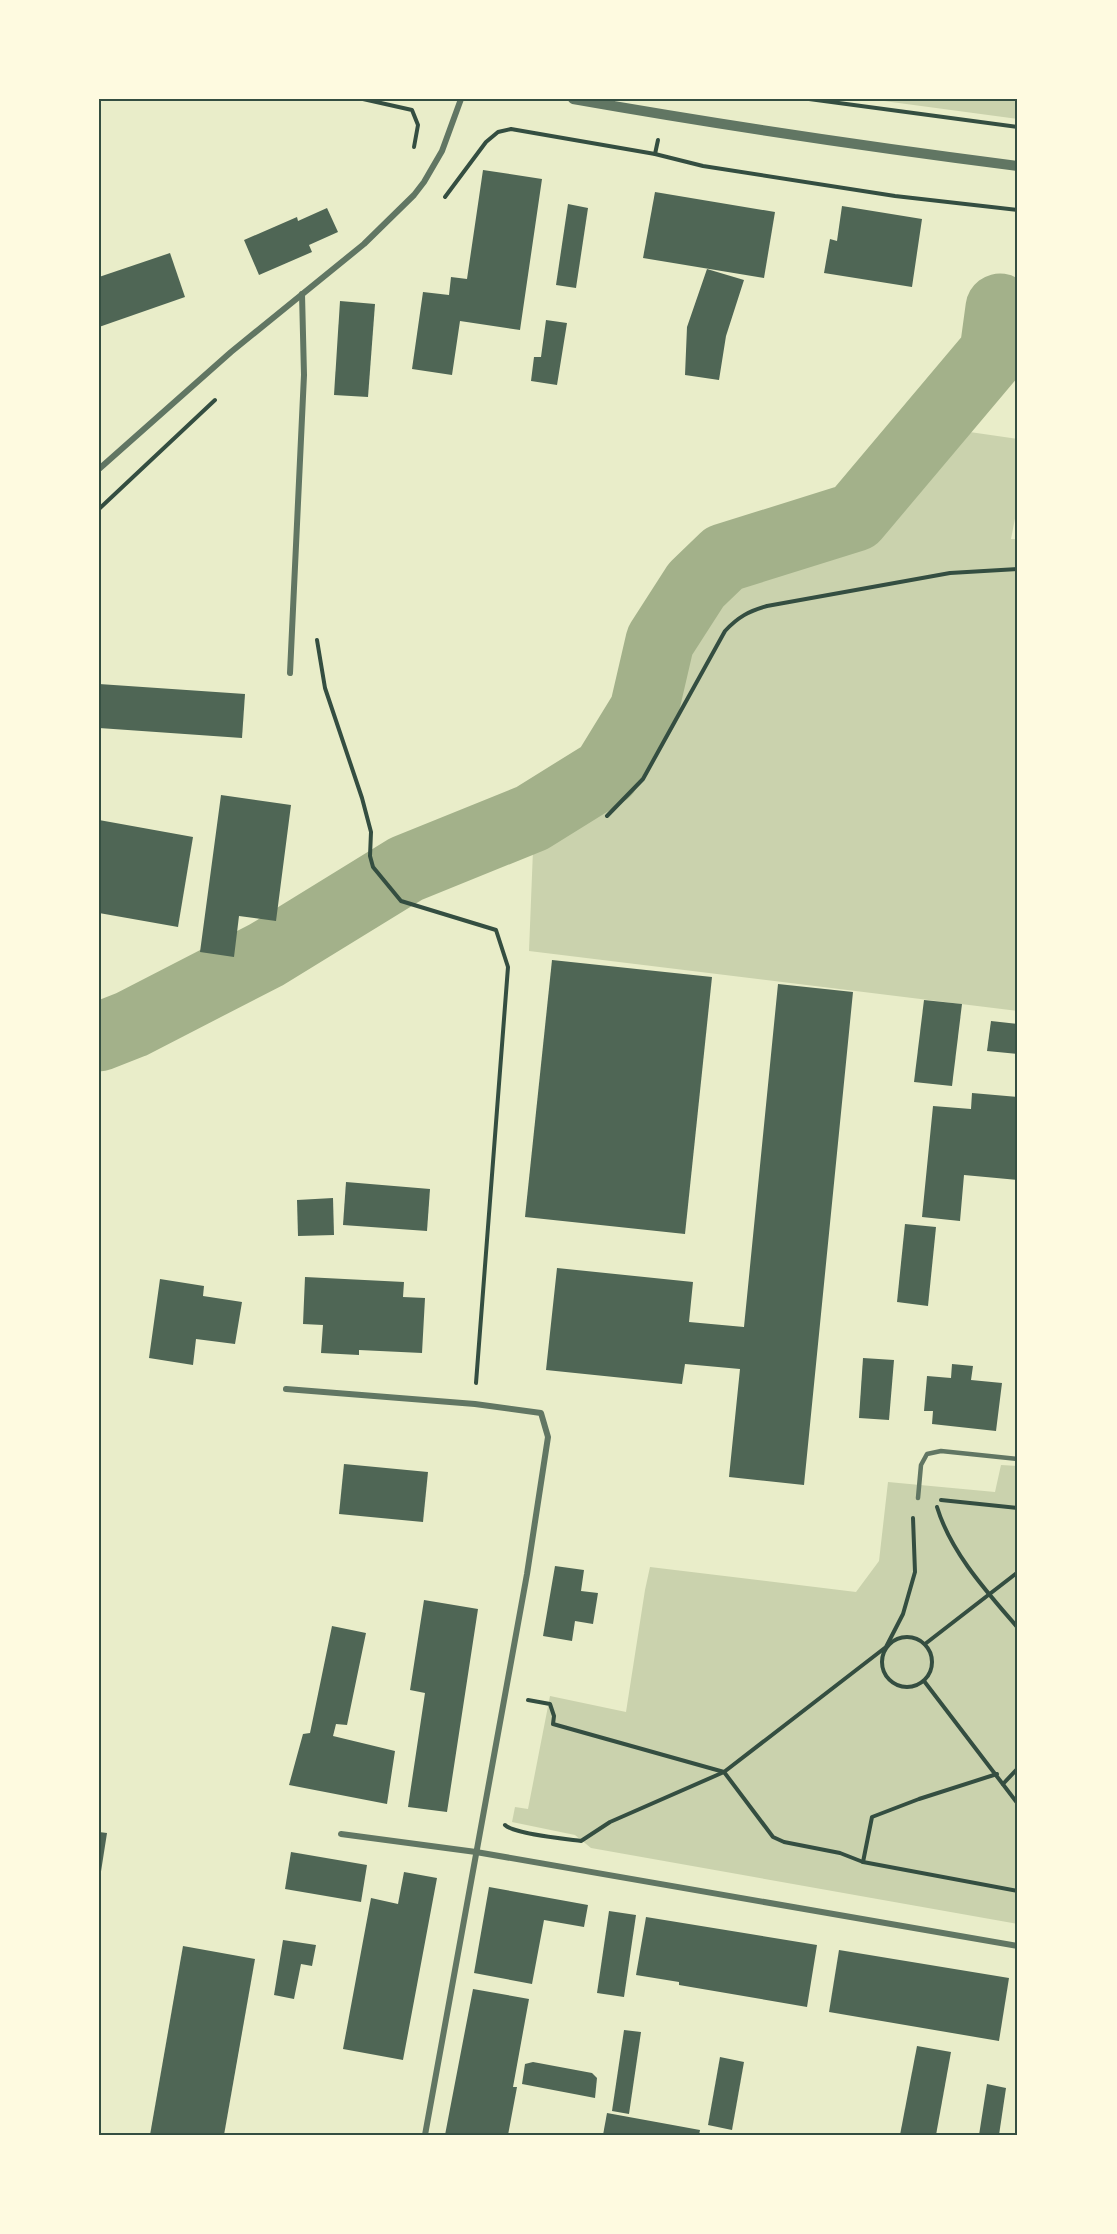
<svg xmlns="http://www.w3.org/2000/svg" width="1117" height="2234" font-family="Barlow,sans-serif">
<rect width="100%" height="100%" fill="#e9edc9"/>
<g fill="#cad2ad">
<path d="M869,99h149v20z"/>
<path d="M956,430l62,9v64l-7,36h7v472l-489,-60 4,-101 88,-72 106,-189 136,-55z"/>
<path d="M1001,1465l17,1v458l-427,-76 -16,-13 -63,-13 3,-15 13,2 22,-113 76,16 19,-122 5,-23 206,25 23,-31 9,-79 107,10z"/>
</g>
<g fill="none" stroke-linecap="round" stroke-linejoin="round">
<path stroke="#a3b18a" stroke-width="69" d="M99,1037l33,-13 134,-69 140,-86 126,-51 74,-46 38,-62 16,-69 36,-56 28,-27 131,-41 139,-165 6,-44"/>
</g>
<g fill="#4f6655">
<path d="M483,170l59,9 -22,151 -60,-9 -8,54 -40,-6 11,-77 26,3 2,-18 16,2z"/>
<path d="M655,192l120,20 -11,66 -121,-20z"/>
<path d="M568,204l20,4 -12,80 -20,-3z"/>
<path d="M842,206l80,13 -10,68 -88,-14 6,-34 7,2z"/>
<path d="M327,208l11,24 -29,13 3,7 -53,23 -15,-35 53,-23 1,4z"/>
<path d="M170,253l15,44 -86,30v-50z"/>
<path d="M707,269l37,11 -18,56 -7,44 -34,-5 2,-48z"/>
<path d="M340,301l35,3 -7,93 -34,-2z"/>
<path d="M546,320l21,3 -10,62 -26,-4 3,-24h7z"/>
<path d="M99,684l146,10 -3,44 -143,-10z"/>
<path d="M221,795l70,10 -15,116 -37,-5 -5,41 -34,-5z"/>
<path d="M99,820l94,17 -15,90 -79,-14z"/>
<path d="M552,960l160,17 -27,257 -160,-17z"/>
<path d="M778,984l75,8 -49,493 -75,-8 11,-108 -55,-5 -3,20 -136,-14 11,-102 136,14 -4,40 55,5z"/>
<path d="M924,1000l38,4 -10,82 -38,-4z"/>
<path d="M991,1021l27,3v30l-31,-3z"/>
<path d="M972,1093l46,4v83l-54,-5 -4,46 -38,-4 11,-111 38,3z"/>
<path d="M346,1182l84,7 -3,42 -84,-6z"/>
<path d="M333,1198l1,37 -36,1 -1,-36z"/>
<path d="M905,1224l31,3 -8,79 -31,-4z"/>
<path d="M305,1277l99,5 -1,15 22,1 -3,55 -63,-3v5l-38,-2 2,-28 -20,-1z"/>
<path d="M160,1279l44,7 -1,10 39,6 -7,42 -39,-5 -3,26 -44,-7z"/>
<path d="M863,1358l31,2 -5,60 -30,-2z"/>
<path d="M952,1364l21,2 -2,14 31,3 -6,48 -64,-7 1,-13h-9l3,-35 24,2z"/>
<path d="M344,1464l84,8 -5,50 -84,-8z"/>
<path d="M555,1566l29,4 -3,21 17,2 -5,31 -18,-3 -3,20 -29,-5z"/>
<path d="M424,1600l54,9 -31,203 -39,-5 17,-114 -15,-3z"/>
<path d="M332,1626l34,7 -19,92 -11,-1 -3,12 62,15 -8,53 -98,-19 14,-51 7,-1z"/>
<path d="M99,1832l8,1 -7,45h-1z"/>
<path d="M291,1852l76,13 -6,37 -76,-13z"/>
<path d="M404,1872l33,6 -34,182 -60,-11 28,-151 27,6z"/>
<path d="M489,1887l99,18 -4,22 -40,-7 -12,64 -58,-11z"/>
<path d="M609,1911l27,4 -12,82 -27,-4z"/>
<path d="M646,1917l171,28 -10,62 -128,-22v-3l-43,-7z"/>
<path d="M283,1940l33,5 -4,21 -11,-2 -7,35 -20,-4z"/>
<path d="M183,1946l72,13 -31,176h-74z"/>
<path d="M839,1950l170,28 -10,63 -170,-29z"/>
<path d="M473,1989l56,10 -16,88h4l-9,48h-63z"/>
<path d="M624,2030l17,2 -12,82 -17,-3z"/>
<path d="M917,2046l34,6 -15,83h-36z"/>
<path d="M720,2057l24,5 -12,68 -24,-5z"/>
<path d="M533,2062l59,11 5,5 -2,20 -73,-14 3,-20z"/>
<path d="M987,2084l19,4 -7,47h-20z"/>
<path d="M607,2113l93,17 -1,5h-96z"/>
</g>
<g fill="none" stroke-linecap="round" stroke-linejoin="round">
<g stroke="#344e41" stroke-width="4">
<path d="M363,99l49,11 6,15 -4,22"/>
<path d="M809,99l209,28"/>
<path d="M655,154l3,-14"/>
<path d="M445,197l41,-55 12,-10 13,-3 144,25 48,12 192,30 123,14"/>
<path d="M99,509l116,-109"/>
<path d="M317,640l8,48 37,110 9,34 -1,24 3,11 28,34 95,29 12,37 -32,416"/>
<path d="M607,816l36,-37 82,-148c13,-14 24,-20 42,-25l183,-33 68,-4"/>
<path d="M941,1500l77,8"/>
<path d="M937,1507c14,46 50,85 81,121"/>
<circle cx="907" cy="1662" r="25"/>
<path d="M925,1644l93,-72"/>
<path d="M924,1681l94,123"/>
<path d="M528,1700l22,4 4,12 -1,8 171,48 49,65 11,5 56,11 23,9 155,29"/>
<path d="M1003,1784l15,-16"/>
<path d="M505,1825c9,9 61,14 76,16l29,-19 114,-50 162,-125 17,-33 12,-42 -2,-54"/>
<path d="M863,1862l9,-45 47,-18 78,-25"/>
</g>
<path stroke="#617663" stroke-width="4.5" d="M918,1498l3,-33 6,-11 14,-3 77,8"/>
<g stroke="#617663" stroke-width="6">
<path d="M99,469l132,-117 133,-108 50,-49 10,-13 18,-31 19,-52"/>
<path d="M290,673l14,-298 -2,-81"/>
<path d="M286,1389l189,15 66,9 7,24 -21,137 -102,561"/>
<path d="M341,1834l135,18 542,94"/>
</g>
<path stroke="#617663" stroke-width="10" d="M573,99c148,26 296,48 445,67"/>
</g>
<rect width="1117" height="2234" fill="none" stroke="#fefae0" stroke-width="201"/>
<rect x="100" y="100" width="916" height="2034" fill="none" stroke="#344e41" stroke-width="2"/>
</svg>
